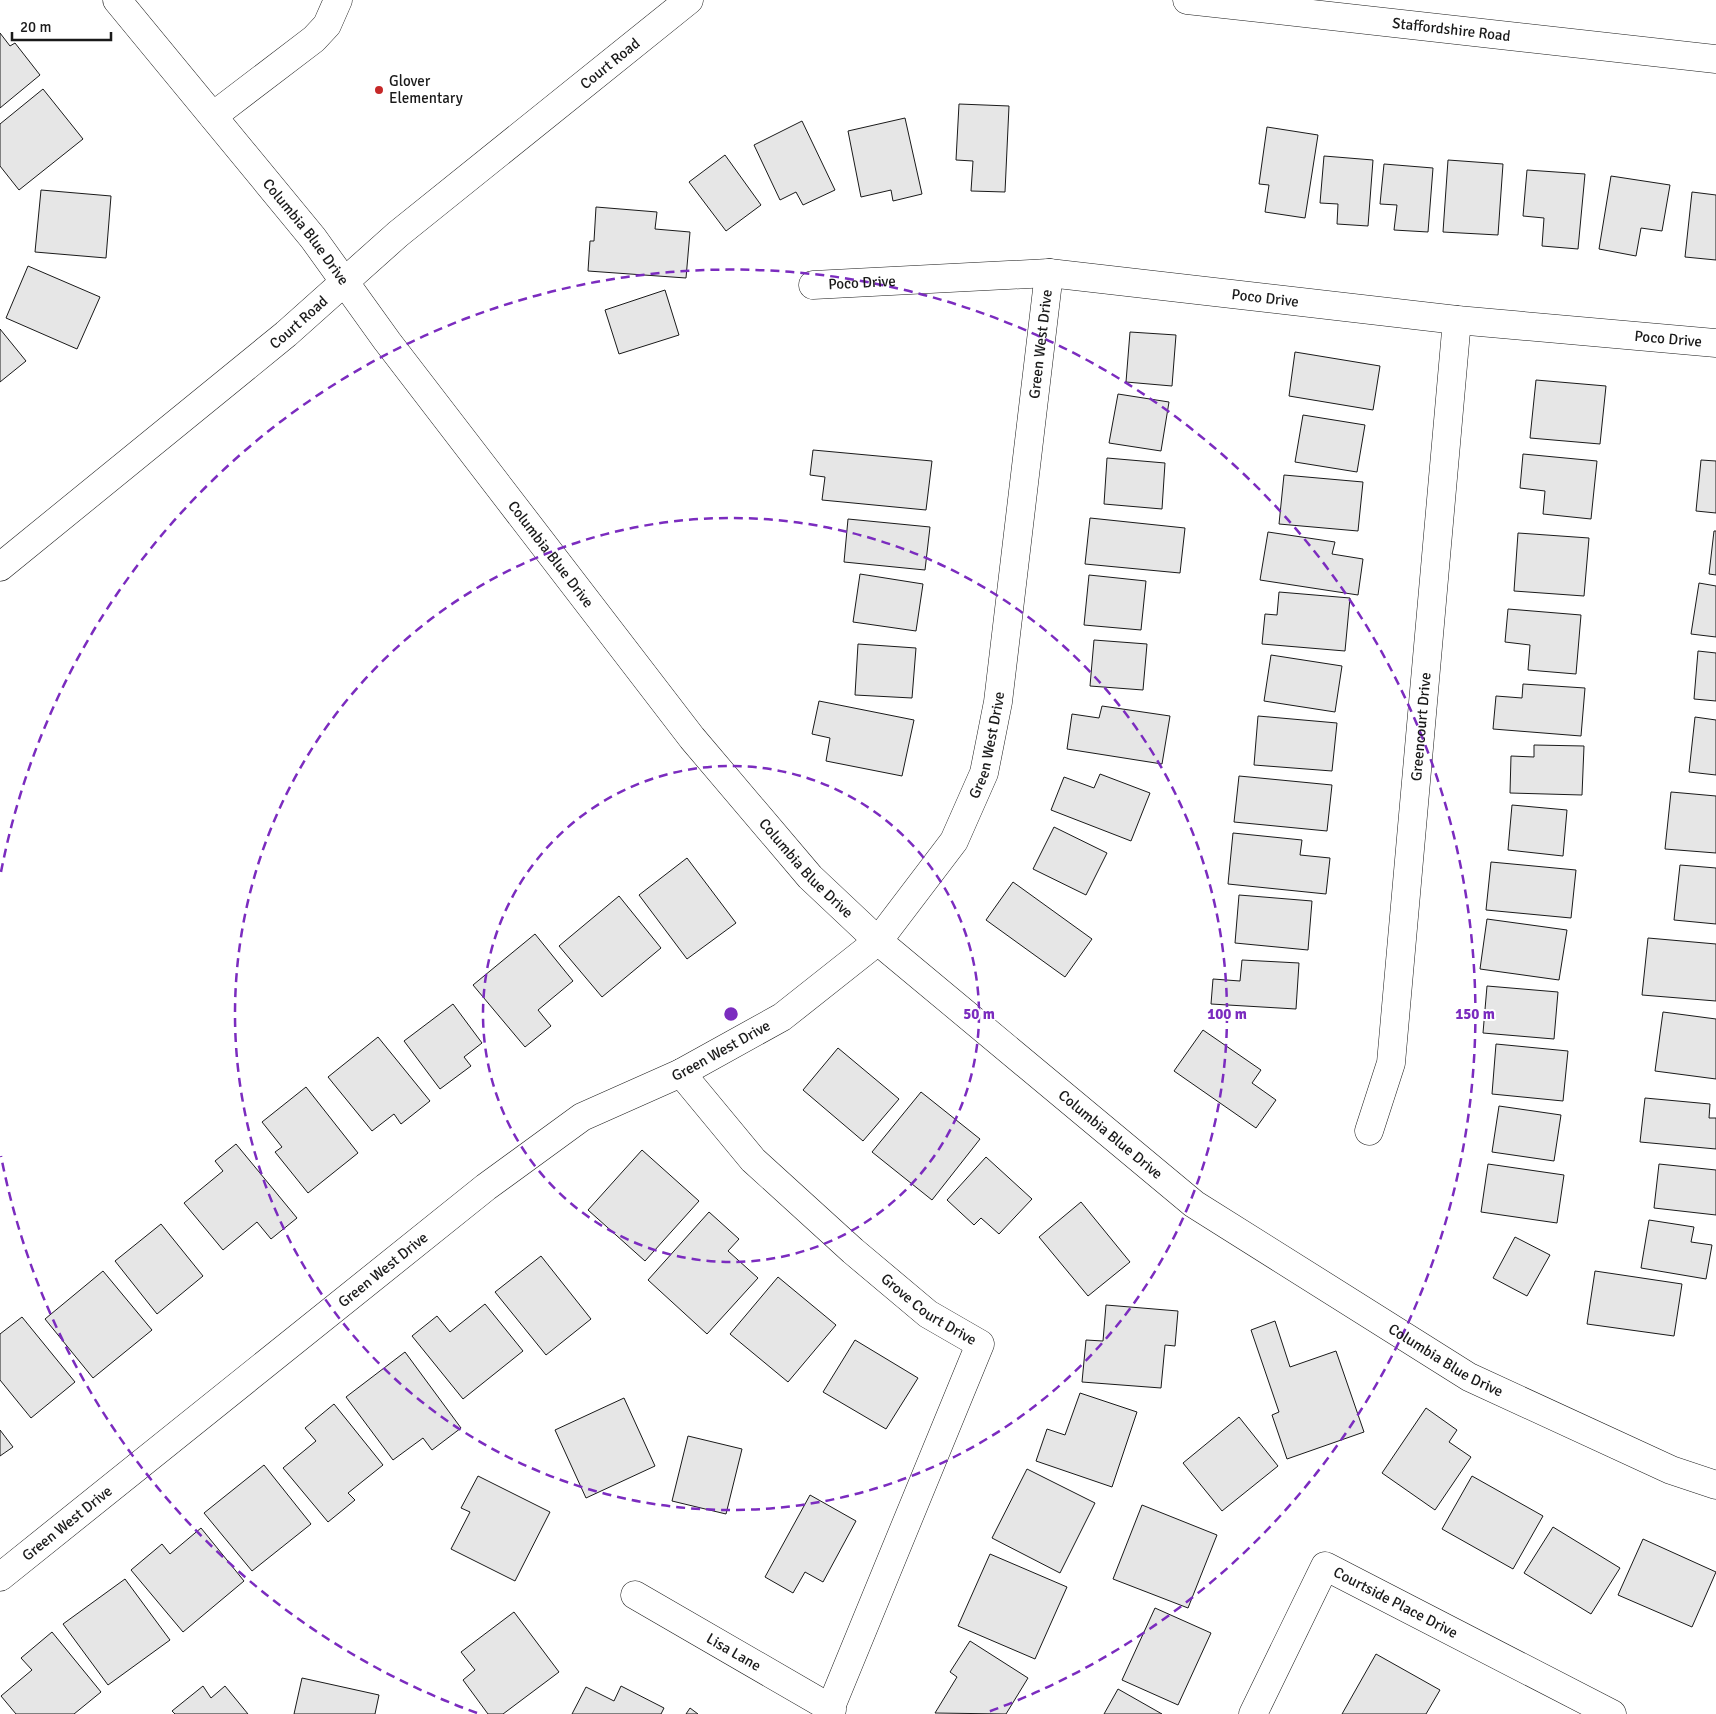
<svg xmlns="http://www.w3.org/2000/svg" width="1716" height="1714" font-family="Signika,sans-serif">
<rect width="100%" height="100%" fill="#fff"/>
<g fill="#e6e6e6" stroke="#1a1a1a">
<path d="M0,33l10,13 5,-3 25,32 -40,33z"/>
<path d="M43,89l40,50 -64,51 -19,-24v-42z"/>
<path d="M959,104l50,2 -4,86 -34,-1 2,-30 -17,-1z"/>
<path d="M905,118l17,76 -29,7 -2,-11 -30,7 -13,-66z"/>
<path d="M802,121l33,69 -32,15 -7,-13 -16,8 -26,-55z"/>
<path d="M1267,127l51,8 -13,83 -40,-6 4,-27 -10,-1z"/>
<path d="M725,155l36,50 -35,26 -37,-49z"/>
<path d="M1324,156l49,4 -5,66 -31,-2 1,-20 -18,-1z"/>
<path d="M1448,160l55,4 -5,71 -55,-3z"/>
<path d="M1384,164l49,4 -5,64 -34,-2 3,-25 -17,-1z"/>
<path d="M1527,170l58,4 -7,75 -36,-3 2,-28 -21,-2z"/>
<path d="M1611,176l59,9 -8,46 -21,-3 -5,28 -37,-7z"/>
<path d="M41,190l70,6 -5,62 -71,-6z"/>
<path d="M1692,192l24,3v65l-31,-3z"/>
<path d="M596,207l61,5 -2,17 35,3 -4,46 -98,-7 2,-30h4z"/>
<path d="M28,266l72,31 -23,52 -71,-31z"/>
<path d="M665,290l14,45 -60,19 -14,-44z"/>
<path d="M0,329l26,32 -26,21z"/>
<path d="M1130,332l46,3 -4,51 -46,-4z"/>
<path d="M1295,352l85,14 -7,44 -84,-14z"/>
<path d="M1536,380l70,6 -6,58 -70,-6z"/>
<path d="M1118,394l51,8 -8,49 -52,-8z"/>
<path d="M1303,415l62,10 -8,47 -62,-10z"/>
<path d="M813,450l119,11 -6,49 -104,-10 3,-23 -15,-2z"/>
<path d="M1523,454l74,7 -6,58 -48,-5 2,-23 -25,-3z"/>
<path d="M1107,458l58,5 -3,46 -58,-5z"/>
<path d="M1701,460l15,1v52l-20,-2z"/>
<path d="M1284,475l79,7 -5,49 -79,-7z"/>
<path d="M1090,518l95,10 -5,45 -95,-9z"/>
<path d="M848,519l82,8 -5,43 -81,-8z"/>
<path d="M1714,531h2v44l-7,-1z"/>
<path d="M1268,532l67,10 -3,12 31,5 -5,36 -98,-15z"/>
<path d="M1518,533l71,5 -5,58 -70,-5z"/>
<path d="M860,574l63,10 -7,47 -63,-9z"/>
<path d="M1089,575l57,6 -5,49 -57,-5z"/>
<path d="M1699,583l17,3v51l-25,-3z"/>
<path d="M1279,592l71,6 -5,53 -83,-7 3,-30 12,1z"/>
<path d="M1508,609l73,6 -5,59 -48,-4 2,-25 -25,-3z"/>
<path d="M1094,640l53,4 -4,46 -53,-4z"/>
<path d="M858,644l58,4 -4,50 -57,-3z"/>
<path d="M1698,651l18,2v48l-22,-2z"/>
<path d="M1271,655l71,11 -7,46 -71,-11z"/>
<path d="M1523,684l62,4 -4,48 -88,-7 3,-33 26,2z"/>
<path d="M819,701l95,19 -12,56 -76,-15 4,-23 -18,-4z"/>
<path d="M1102,706l68,10 -8,48 -95,-15 5,-35 27,4z"/>
<path d="M1258,716l79,7 -5,48 -78,-6z"/>
<path d="M1695,717l21,3v55l-27,-3z"/>
<path d="M1534,745l50,1 -2,49 -72,-2 1,-37 23,1z"/>
<path d="M1100,774l50,19 -19,48 -80,-31 13,-33 30,11z"/>
<path d="M1239,776l93,9 -5,46 -93,-9z"/>
<path d="M1671,792l45,4v57l-51,-4z"/>
<path d="M1512,805l55,5 -4,46 -55,-6z"/>
<path d="M1054,827l53,26 -21,42 -53,-26z"/>
<path d="M1233,833l69,7 -2,15 30,3 -4,36 -98,-10z"/>
<path d="M687,858l49,65 -49,36 -48,-64z"/>
<path d="M1491,862l85,8 -5,48 -85,-8z"/>
<path d="M1680,865l36,3v56l-42,-4z"/>
<path d="M1013,882l79,57 -27,38 -79,-57z"/>
<path d="M1239,895l73,6 -4,49 -73,-7z"/>
<path d="M619,896l42,52 -59,49 -43,-51z"/>
<path d="M1487,919l80,11 -8,50 -79,-11z"/>
<path d="M535,934l38,47 -35,29 13,16 -26,21 -52,-62z"/>
<path d="M1648,938l68,6v57l-74,-6z"/>
<path d="M1242,960l57,3 -3,46 -85,-5 2,-25 27,2z"/>
<path d="M1487,986l71,6 -4,47 -71,-6z"/>
<path d="M453,1004l29,39 -18,14 7,9 -31,23 -36,-48z"/>
<path d="M1663,1012l53,7v60l-61,-8z"/>
<path d="M1203,1030l58,40 -9,13 24,17 -20,28 -82,-57z"/>
<path d="M378,1037l52,64 -29,23 -7,-10 -22,17 -44,-54z"/>
<path d="M1496,1044l72,7 -5,50 -71,-7z"/>
<path d="M838,1048l61,51 -36,42 -60,-51z"/>
<path d="M306,1087l52,66 -50,40 -33,-41 7,-5 -20,-25z"/>
<path d="M921,1092l59,47 -48,61 -60,-48z"/>
<path d="M1645,1098l65,6 -1,14h7v31l-76,-7z"/>
<path d="M1499,1106l62,9 -7,46 -62,-9z"/>
<path d="M236,1144l61,74 -26,21 -14,-17 -34,28 -39,-47 39,-32 -8,-10z"/>
<path d="M642,1150l57,51 -54,60 -57,-51z"/>
<path d="M986,1157l46,42 -33,35 -18,-16 -7,7 -27,-25z"/>
<path d="M1488,1164l76,11 -7,48 -76,-11z"/>
<path d="M1659,1164l57,6v45l-62,-7z"/>
<path d="M1081,1202l49,60 -42,34 -49,-59z"/>
<path d="M709,1212l30,27 -11,12 30,27 -51,56 -59,-54z"/>
<path d="M1649,1220l45,7 -3,15 21,3 -6,34 -65,-11z"/>
<path d="M161,1224l42,52 -46,38 -42,-53z"/>
<path d="M1515,1237l35,18 -23,41 -34,-18z"/>
<path d="M541,1256l50,63 -45,36 -51,-63z"/>
<path d="M103,1271l49,59 -59,48 -48,-59z"/>
<path d="M1595,1271l87,13 -8,52 -87,-12z"/>
<path d="M778,1277l58,48 -48,57 -58,-48z"/>
<path d="M485,1304l38,47 -60,48 -51,-63 25,-20 13,16z"/>
<path d="M1106,1305l72,6 -3,35 -10,-1 -4,43 -79,-6 4,-42 17,1z"/>
<path d="M22,1317l53,65 -44,36 -31,-38v-46z"/>
<path d="M1275,1321l15,46 46,-16 28,81 -77,27 -15,-44 7,-3 -28,-82z"/>
<path d="M855,1340l63,38 -32,51 -63,-37z"/>
<path d="M405,1352l56,76 -29,22 -9,-12 -30,22 -47,-63z"/>
<path d="M1080,1393l57,19 -25,75 -76,-26 11,-32 18,6z"/>
<path d="M624,1398l31,68 -69,32 -31,-68z"/>
<path d="M334,1404l49,61 -35,28 7,7 -27,22 -45,-54 33,-27 -11,-13z"/>
<path d="M1426,1408l31,22 -8,12 22,15 -36,53 -53,-37z"/>
<path d="M1239,1417l39,49 -56,45 -39,-48z"/>
<path d="M0,1430l13,17 -13,9z"/>
<path d="M688,1436l54,13 -16,65 -54,-13z"/>
<path d="M264,1465l47,59 -59,47 -48,-58z"/>
<path d="M1027,1469l68,34 -35,70 -68,-35z"/>
<path d="M478,1476l72,36 -35,69 -64,-32 19,-37 -9,-4z"/>
<path d="M1472,1476l71,40 -30,53 -71,-40z"/>
<path d="M810,1495l46,26 -33,61 -18,-10 -12,21 -28,-16z"/>
<path d="M1142,1505l75,30 -29,73 -75,-29z"/>
<path d="M1553,1527l67,41 -29,46 -67,-41z"/>
<path d="M201,1528l43,53 -61,51 -52,-62 31,-26 8,10z"/>
<path d="M1643,1539l73,33 -24,55 -74,-32z"/>
<path d="M990,1554l77,33 -32,72 -77,-33z"/>
<path d="M125,1579l45,61 -62,45 -45,-61z"/>
<path d="M1155,1608l56,25 -33,72 -56,-25z"/>
<path d="M514,1612l45,60 -56,42h-15l-25,-34 12,-10 -14,-18z"/>
<path d="M52,1632l49,60 -27,22h-58l-15,-18 31,-26 -11,-12z"/>
<path d="M970,1641l58,37 -22,36 -71,-1 22,-36 -7,-5z"/>
<path d="M1376,1654l64,36 -14,24h-84z"/>
<path d="M302,1678l77,17 -4,19h-81z"/>
<path d="M203,1686l8,12 14,-12 23,28h-73l-3,-3z"/>
<path d="M621,1686l43,22 -3,6h-89l14,-27 28,14z"/>
<path d="M1118,1689l44,25h-58z"/>
<path d="M690,1708l8,6h-12z"/>
</g>
<g fill="none" stroke-linecap="round" stroke-linejoin="round">
<defs>
<g id="minor">
<path id="s1" d="M117,0l196,238 74,103 305,397 118,139 68,64 316,263 275,173 202,93 45,15"/>
<path id="s2" d="M1187,0l529,59"/>
<path d="M213,116l101,-77 13,-14 11,-25"/>
<path id="s3" d="M813,285l236,-12 408,47 259,23"/>
<path id="s4" d="M0,567l286,-233 112,-100 291,-234"/>
<path id="s5" d="M681,1073l72,87 100,91 75,63 52,30 -152,370"/>
<path id="s6" d="M1369,1131l22,-68 66,-743"/>
<path id="s7" d="M0,1577l486,-390 96,-70 99,-44 101,-56 96,-76 76,-100 30,-68 14,-71 51,-429"/>
<path id="s8" d="M635,1595l197,114"/>
<path id="s9" d="M1253,1714l72,-148 287,148"/>
</g>
</defs>
<use href="#minor" stroke="#1a1a1a" stroke-width="29"/>
<use href="#minor" stroke="#fff" stroke-width="28"/>
</g>
<g fill="none" stroke="#7b2cbf" stroke-width="2.5" stroke-dasharray="9 6">
<circle cx="731" cy="1014" r="248"/>
<circle cx="731" cy="1014" r="496"/>
<path d="M477 1713A744 744 0 0 1 1 1156M1 872A744 744 0 1 1 985 1713"/>
</g>
<circle fill="#c62828" stroke="#fff" stroke-width="2" cx="379" cy="90" r="5"/>
<g text-anchor="middle" dominant-baseline="central" stroke-width="4" stroke-linejoin="round" paint-order="stroke">
<g font-size="15" fill="#1a1a1a" stroke="#fff">
<text stroke="none"><textPath href="#s2" startOffset="266">Staffordshire Road</textPath></text>
<text stroke="none"><textPath href="#s4" startOffset="791">Court Road</textPath></text>
<text stroke="none"><textPath href="#s1" startOffset="299">Columbia Blue Drive</textPath></text>
<text stroke="none"><textPath href="#s3" startOffset="49">Poco Drive</textPath></text>
<text stroke="none"><textPath href="#s3" startOffset="454">Poco Drive</textPath></text>
<text stroke="none"><textPath href="#s4" startOffset="386">Court Road</textPath></text>
<text stroke="none"><textPath href="#s3" startOffset="859">Poco Drive</textPath></text>
<text stroke="none"><textPath href="#s7" startOffset="1721">Green West Drive</textPath></text>
<text stroke="none"><textPath href="#s1" startOffset="704">Columbia Blue Drive</textPath></text>
<text stroke="none"><textPath href="#s6" startOffset="409">Greencourt Drive</textPath></text>
<text stroke="none"><textPath href="#s7" startOffset="1316">Green West Drive</textPath></text>
<text stroke="none"><textPath href="#s1" startOffset="1109">Columbia Blue Drive</textPath></text>
<text stroke="none"><textPath href="#s7" startOffset="896">Green West Drive</textPath></text>
<text stroke="none"><textPath href="#s1" startOffset="1514">Columbia Blue Drive</textPath></text>
<text stroke="none"><textPath href="#s7" startOffset="491">Green West Drive</textPath></text>
<text stroke="none"><textPath href="#s5" startOffset="344">Grove Court Drive</textPath></text>
<text stroke="none"><textPath href="#s1" startOffset="1919">Columbia Blue Drive</textPath></text>
<text stroke="none"><textPath href="#s7" startOffset="86">Green West Drive</textPath></text>
<text stroke="none"><textPath href="#s9" startOffset="244">Courtside Place Drive</textPath></text>
<text stroke="none"><textPath href="#s8" startOffset="114">Lisa Lane</textPath></text>
</g>
<g font-size="15" fill="#1a1a1a" stroke="#fff" text-anchor="start">
<text x="389" y="81">Glover<tspan x="389" dy="17">Elementary</tspan></text>
</g>
</g>
<circle cx="731" cy="1014" r="8" fill="#7b2cbf" stroke="#fff" stroke-width="2.5"/>
<g font-size="15" text-anchor="middle" font-weight="bold" fill="#7b2cbf" stroke="#fff" stroke-width="4" stroke-linejoin="round" paint-order="stroke">
<text x="979" y="1019">50 m</text>
<text x="1227" y="1019">100 m</text>
<text x="1475" y="1019">150 m</text>
</g>
<path d="M12 32v8h99v-8" fill="none" stroke="#1a1a1a" stroke-width="2.5"/>
<text x="20" y="32" font-size="15" fill="#1a1a1a" stroke="#ffffff" stroke-width="4" paint-order="stroke">20 m</text>
</svg>
